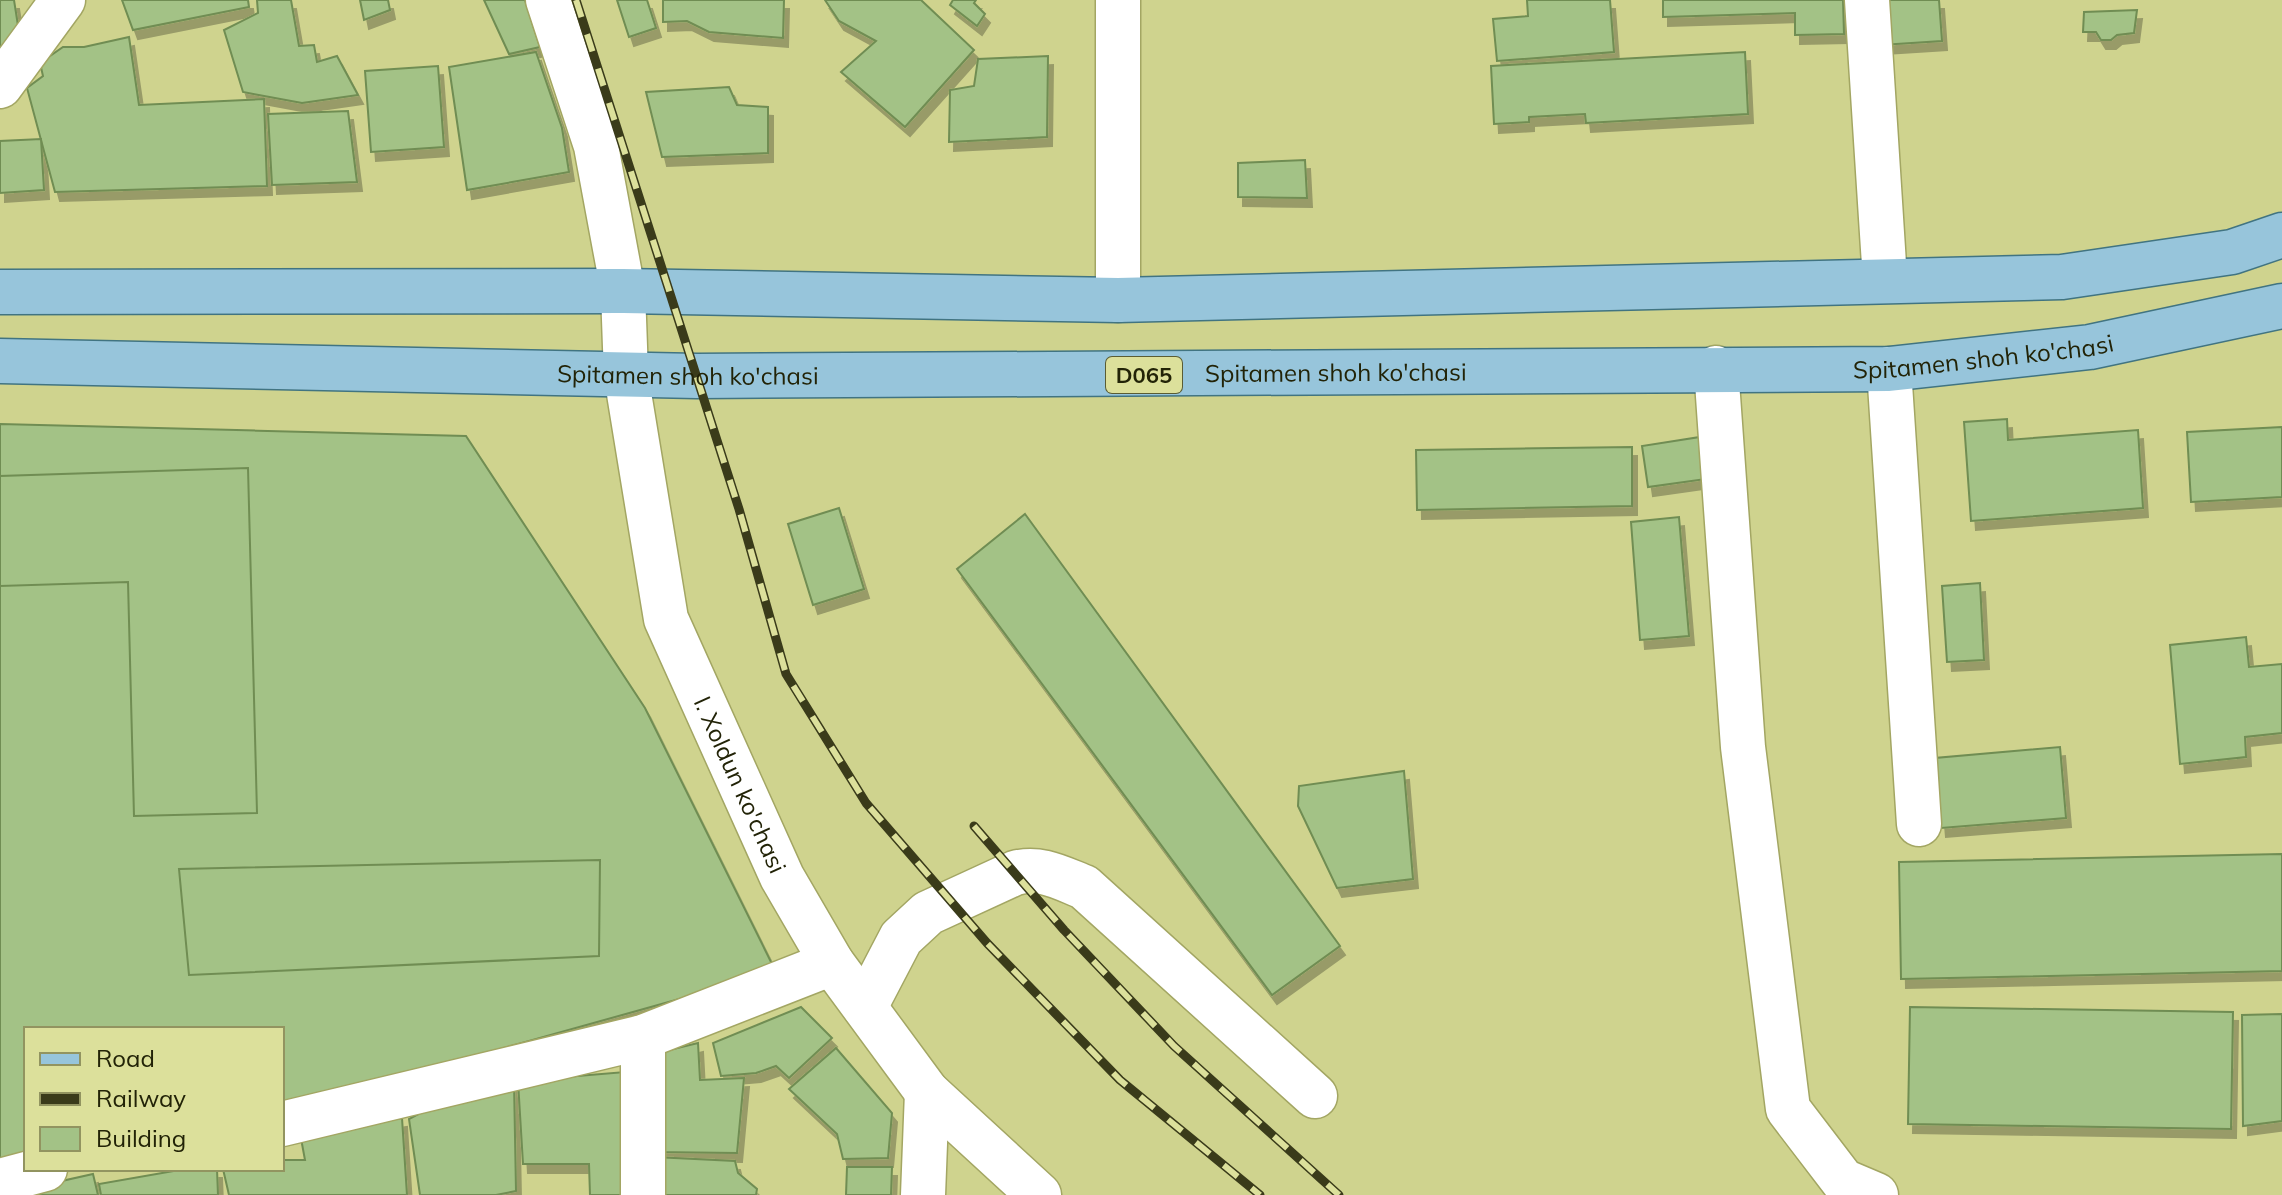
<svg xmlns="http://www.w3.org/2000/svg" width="2282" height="1195" font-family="Mulish,sans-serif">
<defs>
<filter id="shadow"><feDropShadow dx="5" dy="9" stdDeviation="0" flood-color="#0004"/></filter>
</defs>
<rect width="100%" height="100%" fill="#cfd38e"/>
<g fill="#a3c286" stroke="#708d53" stroke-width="2" filter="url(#shadow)">
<path d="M0,0h14l5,32 -19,25z"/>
<path d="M122,0h126l1,7 -116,23z"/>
<path d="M257,0h34l8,46 15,-1 3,17 20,-6 21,39 -56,8 -59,-11 -19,-62 34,-17z"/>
<path d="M360,0h28l2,10 -26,10z"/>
<path d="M484,0h41l15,47 -31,7z"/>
<path d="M617,0h30l9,28 -27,9z"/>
<path d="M663,0h121l-1,38 -74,-6 -22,-11 -24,1z"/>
<path d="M825,0h96l53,50 -69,77 -64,-55 35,-31 -37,-20z"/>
<path d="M953,0h23l-2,3 11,11 -8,12 -27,-21z"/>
<path d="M1527,0h83l4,52 -117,9 -4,-42 35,-3z"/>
<path d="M1663,0h180l1,34 -49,1v-22l-132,4z"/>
<path d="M1879,0h60l3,41 -61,4z"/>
<path d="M2137,10l-3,23 -17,2 -6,5h-10l-5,-8h-13l1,-20z"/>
<path d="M129,37l10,68 125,-6 3,87 -212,6 -28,-104 16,-12 -3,-13 23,-16h21z"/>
<path d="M536,52l26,76 7,44 -102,18 -18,-123z"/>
<path d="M1745,52l3,62 -162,9 -1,-9 -56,3v5l-35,2 -3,-58z"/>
<path d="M1048,56l-1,81 -98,5 1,-52 24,-4 4,-27z"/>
<path d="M438,66l6,81 -73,5 -6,-81z"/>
<path d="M729,87l8,18 31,2v46l-106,4 -16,-65z"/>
<path d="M348,111l9,71 -85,3 -4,-71z"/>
<path d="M41,139l3,51 -44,3v-52z"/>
<path d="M1305,160l2,38 -69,-1v-34z"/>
<path d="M2007,419l1,21 130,-10 5,78 -172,13 -7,-99z"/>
<path d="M0,424l466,12 179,272 131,264 -433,121 -61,13v-77h-256v132l-26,5z"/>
<path d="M2282,427v70l-91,5 -4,-70z"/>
<path d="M1700,437l6,42 -58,8 -6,-41z"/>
<path d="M1632,447v59l-215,4 -1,-60z"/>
<path d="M248,468l9,345 -123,3 -6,-234 -128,4v-110z"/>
<path d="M839,508l25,81 -51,16 -25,-81z"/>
<path d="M1025,514l315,432 -68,49 -315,-426z"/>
<path d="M1679,517l10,119 -49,4 -9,-118z"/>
<path d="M1980,583l4,77 -37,2 -5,-76z"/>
<path d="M2246,637l3,30 33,-3v69l-37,4 1,20 -66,7 -10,-119z"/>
<path d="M2060,747l6,71 -125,10 -6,-70z"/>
<path d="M1404,771l9,108 -76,9 -39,-82 1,-20z"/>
<path d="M2282,854v117l-381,8 -2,-117z"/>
<path d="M600,860l-1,96 -410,19 -10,-106z"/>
<path d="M801,1007l31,31 -43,40 -13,-12 -20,7 -35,3 -8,-33z"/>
<path d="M1910,1007l323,5 -2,117 -323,-5z"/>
<path d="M2282,1014v107l-39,5 -1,-111z"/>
<path d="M698,1043l2,37 44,-2 -7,75 -84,-1 4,-99z"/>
<path d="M836,1048l56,65 -4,45 -45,1 -6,-25 -48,-45z"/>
<path d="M637,1071l-3,124h-44l-1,-31h-66l-5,-83z"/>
<path d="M514,1082l2,109 -20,4h-76l-11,-76 56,-30z"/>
<path d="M402,1118l5,77h-178l-6,-26h59v-9h23l-5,-27z"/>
<path d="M654,1157l81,4 3,12 19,16 -1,6h-101z"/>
<path d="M847,1167h45l-1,28h-45z"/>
<path d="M185,1169h32l1,26h-117l-2,-11z"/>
<path d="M93,1174l5,21h-60l6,-10z"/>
</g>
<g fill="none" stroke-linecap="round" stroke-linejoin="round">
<defs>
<g id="minor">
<path id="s1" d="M548,0l48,146 27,145 3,84 40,244 116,258 50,86 95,129 112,103"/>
<path d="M1118,0v300"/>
<path d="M1867,0l18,280"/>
<path d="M0,86l63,-86"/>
<path d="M1716,368l27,379 45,362 55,72 33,14"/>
<path d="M1889,369l30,455"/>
<path d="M865,1007l36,-69 27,-25 87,-40c25,-7 46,5 69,14l231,209"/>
<path d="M643,1037v158"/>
<path d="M282,1124l361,-87 189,-74"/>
<path d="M0,1181l45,-12"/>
<path d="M923,1195l4,-103"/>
</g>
<g id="major">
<path d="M0,292l623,-1 495,9 944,-23 170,-25 50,-17"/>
<path id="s2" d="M0,361l697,15 1192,-7 201,-22 192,-41"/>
</g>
</defs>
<use href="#minor" stroke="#a3a663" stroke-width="47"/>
<use href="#major" stroke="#417481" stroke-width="47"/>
<use href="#minor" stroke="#fff" stroke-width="44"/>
<use href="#major" stroke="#97c5db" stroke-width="44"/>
<defs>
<g id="rail">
<path d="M576,0l163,509 47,165 80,129 121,140 133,137 140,115"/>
<path d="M974,826l90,104 110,116 165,149"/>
</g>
</defs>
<use href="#rail" stroke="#3a3b1a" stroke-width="9"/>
<use href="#rail" stroke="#dce09b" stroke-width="6" stroke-dasharray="18" stroke-linecap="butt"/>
</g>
<g text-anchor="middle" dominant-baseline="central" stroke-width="8" stroke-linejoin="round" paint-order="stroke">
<rect fill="#dce09b" stroke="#5a5c33" stroke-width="2" x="1106" y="357" width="76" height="36" rx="6"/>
<g font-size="22" font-weight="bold" fill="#222307">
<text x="1144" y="375">D065</text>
</g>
<g font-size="24" fill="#222307" stroke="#dce09b">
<text stroke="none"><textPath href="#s2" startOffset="1984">Spitamen shoh ko'chasi</textPath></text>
<text stroke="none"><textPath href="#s2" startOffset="1336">Spitamen shoh ko'chasi</textPath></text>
<text stroke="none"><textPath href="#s2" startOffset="688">Spitamen shoh ko'chasi</textPath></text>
<text stroke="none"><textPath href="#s1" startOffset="814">I. Xoldun ko'chasi</textPath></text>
</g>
</g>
<rect x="24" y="1027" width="260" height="144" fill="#dce09b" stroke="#929460" stroke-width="2"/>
<rect x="40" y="1053" width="40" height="12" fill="#97c5db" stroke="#929460" stroke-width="2"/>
<text x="96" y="1067" font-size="24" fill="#222307">Road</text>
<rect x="40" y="1093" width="40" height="12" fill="#3a3b1a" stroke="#929460" stroke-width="2"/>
<text x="96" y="1107" font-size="24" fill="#222307">Railway</text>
<rect x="40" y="1127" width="40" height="24" fill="#a3c286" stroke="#929460" stroke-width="2"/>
<text x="96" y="1147" font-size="24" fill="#222307">Building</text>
</svg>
